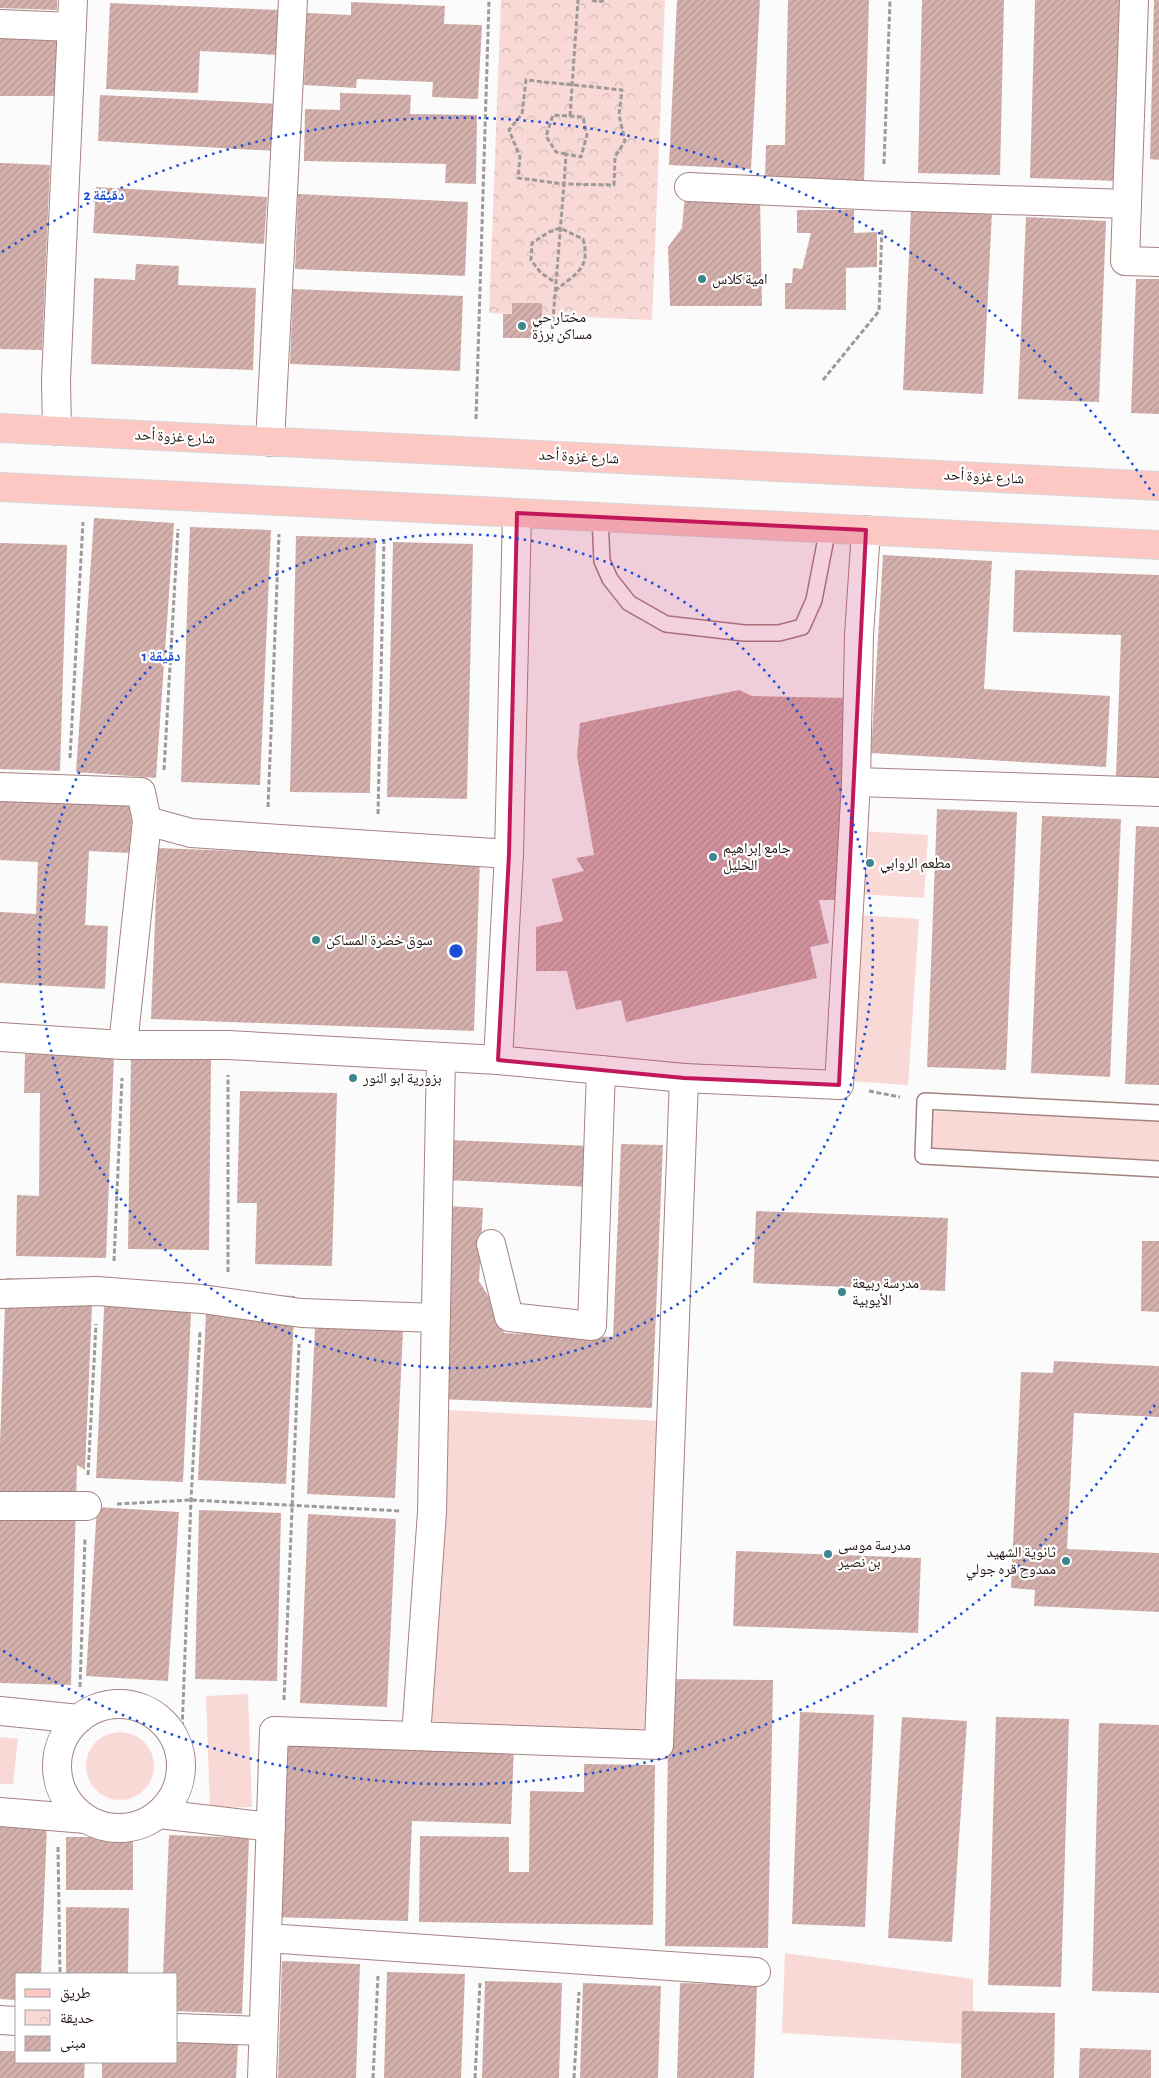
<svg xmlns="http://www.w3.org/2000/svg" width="1159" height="2078" font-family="'Alegreya Sans','Noto Naskh Arabic',sans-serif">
<defs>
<pattern id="park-crowns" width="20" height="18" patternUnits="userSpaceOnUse" patternTransform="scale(1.25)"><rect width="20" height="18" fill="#f8d9d5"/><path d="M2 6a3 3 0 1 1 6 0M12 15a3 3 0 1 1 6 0" fill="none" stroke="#d4b9b6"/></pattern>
<pattern id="building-hatch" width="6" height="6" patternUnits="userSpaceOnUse" patternTransform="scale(1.25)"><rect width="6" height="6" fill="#d4b1ad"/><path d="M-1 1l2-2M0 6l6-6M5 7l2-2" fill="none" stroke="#b69794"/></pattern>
</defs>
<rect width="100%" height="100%" fill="#fbfbfb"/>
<g fill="#f8d9d5">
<path d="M862,831l66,4 -4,63 -66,-4z"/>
<path d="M859,915l60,4 -11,166 -60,-4z"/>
<path d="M932,1111l227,10v39l-229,-9z"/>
<path d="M447,1410l214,11 -15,312 -216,-12z"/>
<path d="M248,1694l4,113 -42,1 -4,-112z"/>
<circle cx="120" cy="1766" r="34"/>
<path d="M0,1737l18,2 -5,45h-13z"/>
<path d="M785,1953l188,26v33l-11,32 -180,-11z"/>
</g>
<path fill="url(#park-crowns)" d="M501,0h164l-13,320 -163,-7z"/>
<g fill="url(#building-hatch)">
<path d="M0,0h57v10l-57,-2z"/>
<path d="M677,0h83l-9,169 -82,-4z"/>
<path d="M788,0h81l-5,183 -99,-3 1,-35h19z"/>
<path d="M922,0h82l-4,175 -82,-2z"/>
<path d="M1035,0h86l-5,181 -86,-3z"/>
<path d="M1154,0h5v160l-9,-1z"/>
<path d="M351,2l94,4 -1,18 38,1 -4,74 -46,-2 1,-15 -76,-3 -1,9 -52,-3 3,-72 44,2z"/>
<path d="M110,3l170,7 -2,45 -78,-4 -2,42 -92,-4z"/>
<rect x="0" y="34" width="59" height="62"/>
<path d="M340,93l71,2 -1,19 67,1 -1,69 -31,-1 1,-19 -142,-3 1,-52 35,1z"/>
<path d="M100,95l179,9 -3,47 -178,-10z"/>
<path d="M0,163l50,2 -8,185 -42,-1z"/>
<path d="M96,187l171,10 -3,47 -171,-11z"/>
<path d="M298,194l170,8 -3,74 -170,-7z"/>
<path d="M685,195l75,1 2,110h-92l-2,-59 14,-19z"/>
<path d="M911,209l81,3 -9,182 -80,-4z"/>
<path d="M797,210h57v23l23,-1v35l-31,1v42l-61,-1v-26h7l1,-15 9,1 9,-36h-14z"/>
<path d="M1026,217l80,4 -7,181 -81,-3z"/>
<path d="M136,264l43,2 -1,19 78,3 -3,82 -162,-6 3,-86 41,2z"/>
<path d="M1136,279h23v135l-28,-1z"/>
<path d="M293,289l170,7 -3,75 -170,-7z"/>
<path d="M512,303h30v35h-39v-24h9z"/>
<path d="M94,518l80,5 -18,255 -80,-6z"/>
<path d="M190,527l81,3 -11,255 -79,-3z"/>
<path d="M296,536l80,2 -6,255 -80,-1z"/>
<path d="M393,542l80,2 -6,255 -80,-2z"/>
<path d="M0,543l67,2 -7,226 -60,-2z"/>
<path d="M883,555l109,6 -8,128 126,7 -4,71 -235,-14z"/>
<path d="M1015,570l144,5v203l-43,-2 5,-141 -108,-3z"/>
<path d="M739,690l13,6 94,2 -7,202h-20l10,43 -19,4 7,31 -191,44 -5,-22 -45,10 -9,-39h-31v-44l27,-6 -11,-42 32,-8 -8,-13 18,-3 -17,-99 3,-33z"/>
<path d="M0,793l133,7 -3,53 -41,-2 -4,74 23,1 -3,63 -105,-6v-71l36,2 2,-52 -38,-2z"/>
<path d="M937,809l80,3 -11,258 -79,-3z"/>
<path d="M1042,816l79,3 -11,258 -79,-4z"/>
<path d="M1136,826l23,1v258l-34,-1z"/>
<path d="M158,848l322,12 -6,171 -323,-12z"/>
<path d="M25,1054l89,1 -8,203 -90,-2 1,-61 22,1 1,-103h-16z"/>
<path d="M131,1059l80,1 -2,190 -81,-1z"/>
<path d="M240,1091l97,2 -5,173 -77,-2 2,-61h-20z"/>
<path d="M448,1140l144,6 -2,41 -144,-7z"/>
<path d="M621,1144l42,1 -11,263 -213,-9 8,-193 36,2 -4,73 20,32 5,20 109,4z"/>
<path d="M756,1211l192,7 -3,73 -192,-8z"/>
<path d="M1142,1241h17v71l-18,-1z"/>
<path d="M6,1278l87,4 -8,188 -8,-5 -6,220 -71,-2v-240z"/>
<path d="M105,1289l87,4 -9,189 -87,-4z"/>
<path d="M207,1292l88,4 -9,188 -88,-4z"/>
<path d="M316,1306l88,4 -9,188 -88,-4z"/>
<path d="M1054,1361l105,5v51l-85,-4 -7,136 92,4v59l-125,-6 1,-16 -24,-2 10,-216 32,1z"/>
<path d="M97,1507l82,5 -11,169 -82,-5z"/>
<path d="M199,1510l82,3 -4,168 -82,-2z"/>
<path d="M308,1514l88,5 -9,188 -87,-4z"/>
<path d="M736,1551l185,7 -3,75 -185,-7z"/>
<path d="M669,1679l104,1 -5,268 -103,-2z"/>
<path d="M800,1712l74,3 -9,212 -73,-3z"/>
<path d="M902,1717l65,4 -15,221 -64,-4z"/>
<path d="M996,1717l73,2 -8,268 -73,-2z"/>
<path d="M1099,1723l60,2v268l-67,-2z"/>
<path d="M278,1737l236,8 -3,79 -99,-3 -4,100 -136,-4z"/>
<path d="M584,1764l71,1 -2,160 -234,-3 1,-86 89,1v35h20l1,-81 54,1z"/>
<path d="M0,1823l47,2 -6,149h-25v26l-16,-1z"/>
<path d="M169,1835l80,3 -7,176 -66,-3v-37h-13z"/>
<rect x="66" y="1837" width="67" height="53"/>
<path d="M66,1907l63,1 -1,66h-62z"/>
<path d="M282,1961l78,3 -4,114h-78z"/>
<path d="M387,1972l78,2 -4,104h-77z"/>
<path d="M485,1981l77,2 -3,95h-77z"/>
<path d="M583,1983l78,3 -3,92h-78z"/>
<path d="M680,1983l77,2 -3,93h-77z"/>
<path d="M962,2011l93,2 -1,65h-93z"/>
<path d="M176,2041l62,3 -2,34h-134v-16h74z"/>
<path d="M1080,2048l71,2v28h-72z"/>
<path d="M0,2051h16v11h69l-1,16h-84z"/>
</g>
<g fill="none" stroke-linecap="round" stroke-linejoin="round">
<defs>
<g id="lane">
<path d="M600,517l2,44 8,18 19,24 37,21 78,9h35l23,-6 12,-27 14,-72"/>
<path d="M1159,1113l-234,-12 -2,55 236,13"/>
</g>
<g id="street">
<path d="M1134,0l-9,261 34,1"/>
<path d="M0,24l72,3"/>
<path d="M689,187l194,9 244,8"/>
<path d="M57,431l-1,-51 17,-380"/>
<path d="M270,442l23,-442"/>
<path d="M866,530l-7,105 -3,147 303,10"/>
<path d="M0,787l141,5 6,29 -24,224"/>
<path d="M147,821l44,12 318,21"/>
<path d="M0,1037l123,8h105l270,15 11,-206 8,-341"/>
<path d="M498,1060l186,18 155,7 17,-303"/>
<path d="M491,1244l18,73 83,9 9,-256"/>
<path d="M0,1294l97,-3 105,8 99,14 135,5"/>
<path d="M0,1506h87"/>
<circle cx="119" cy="1766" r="62"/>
<path d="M0,1711l79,8"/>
<path d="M416,1736l16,-224 9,-455"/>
<path d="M0,1812l86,7"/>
<path d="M159,1814l112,13"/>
<path d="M267,1938l489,34"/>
<path d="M0,2020l16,1"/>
<path d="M176,2028l87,3"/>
<path d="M262,2078l12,-347 385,14 25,-667"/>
</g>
<g id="primary">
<path d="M0,428l1159,58"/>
<path d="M0,487l1159,58"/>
</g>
</defs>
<use href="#lane" stroke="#a58380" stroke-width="18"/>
<use href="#street" stroke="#a58380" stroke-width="30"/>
<use href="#primary" stroke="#d7d5d5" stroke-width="30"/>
<g stroke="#9f9a99" stroke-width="3" stroke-dasharray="5 2.5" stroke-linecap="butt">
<path d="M592,0l6,2 8,-2"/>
<path d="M570,116l8,-116"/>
<path d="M884,164l6,-164"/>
<path d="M555,291c21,-18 36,-22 28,-52l-23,-11 -11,4 -17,11 -1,17 10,13 15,10"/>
<path d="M551,344l13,-160 50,1 1,-28 10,-16 -6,-26 3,-25 -96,-10 -4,34 -13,16 11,27 -2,21 46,6 2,-30 15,3 6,-22 -4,-18 -30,-2 -7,21 10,16 10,2"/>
<path d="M823,380l56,-69 3,-83"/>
<path d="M476,419l13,-419"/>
<path d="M70,758l13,-236"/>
<path d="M164,770l14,-241"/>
<path d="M268,807l11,-273"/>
<path d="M378,814l6,-276"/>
<path d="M869,1091l31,6"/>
<path d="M114,1261l8,-183"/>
<path d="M228,1272v-197"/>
<path d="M88,1475l8,-151"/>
<path d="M117,1504l74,-4 210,11"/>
<path d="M80,1687l5,-149"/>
<path d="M284,1700l15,-356"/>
<path d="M181,1757l10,-257 9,-168"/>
<path d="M57,1771v15"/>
<path d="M58,1847l2,127"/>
<path d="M373,2078l5,-102"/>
<path d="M475,2078l5,-95"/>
<path d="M574,2078l5,-86"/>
</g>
<use href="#lane" stroke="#fff" stroke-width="15"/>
<use href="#street" stroke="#fff" stroke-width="28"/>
<use href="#primary" stroke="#fdc8c3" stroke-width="28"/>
</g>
<path fill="#c2185b" fill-opacity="0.2" stroke="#c2185b" stroke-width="4" stroke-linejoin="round" d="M517,513l349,17 -27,555 -155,-7 -186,-18 11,-206z"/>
<g fill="none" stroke="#1d4ed8" stroke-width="2.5" stroke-dasharray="2.5 5">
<circle cx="456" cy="951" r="417"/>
<path d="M1155 1405A834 834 0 0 1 2 1650M2 252A834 834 0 0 1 1155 497"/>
</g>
<g fill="#3e868e" stroke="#fff" stroke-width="2">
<circle cx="702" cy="279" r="5"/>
<circle cx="522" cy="326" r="5"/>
<circle cx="713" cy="857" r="5"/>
<circle cx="870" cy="863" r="5"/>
<circle cx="316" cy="940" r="5"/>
<circle cx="353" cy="1078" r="5"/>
<circle cx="842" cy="1292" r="5"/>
<circle cx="828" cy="1554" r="5"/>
<circle cx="1066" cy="1561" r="5"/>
</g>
<g text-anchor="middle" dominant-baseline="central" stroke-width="4.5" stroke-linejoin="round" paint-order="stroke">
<g font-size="15" fill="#211413" stroke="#fff" text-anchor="start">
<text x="712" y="279">امية كلاس</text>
<text x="532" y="317">مختار حي<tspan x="532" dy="17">مساكن برزة</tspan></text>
<text x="723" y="848">جامع إبراهيم<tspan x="723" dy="17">الخليل</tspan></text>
<text x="880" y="863">مطعم الروابي</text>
<text x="326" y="940">سوق خضرة المساكن</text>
<text x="363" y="1078">بزورية ابو النور</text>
<text x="852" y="1283">مدرسة ربيعة<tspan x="852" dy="17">الأيوبية</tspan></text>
<text x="838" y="1545">مدرسة موسى<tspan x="838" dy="17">بن نصير</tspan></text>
<text x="1056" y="1552" text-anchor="end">ثانوية الشهيد<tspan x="1056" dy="17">ممدوح قره جولي</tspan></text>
</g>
<g font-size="15" fill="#211413" stroke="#fff">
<text transform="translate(175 437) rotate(3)">شارع غزوة أحد</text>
<text transform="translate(579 457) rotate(3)">شارع غزوة أحد</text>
<text transform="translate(984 477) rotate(3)">شارع غزوة أحد</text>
</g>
</g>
<circle cx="456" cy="951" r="8" fill="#1d4ed8" stroke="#fff" stroke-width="2.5"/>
<g font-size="15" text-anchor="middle" font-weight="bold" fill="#1d4ed8" stroke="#fff" stroke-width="4.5" stroke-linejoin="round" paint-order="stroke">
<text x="104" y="200">2 دقيقة</text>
<text x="161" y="661">1 دقيقة</text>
</g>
<rect x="15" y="1973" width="162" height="90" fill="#ffffff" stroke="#a6a1a1"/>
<rect x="25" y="1989" width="25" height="8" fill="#fdc8c3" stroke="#a6a1a1"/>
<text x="60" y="1998" font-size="15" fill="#211413">طريق</text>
<rect x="25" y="2010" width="25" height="15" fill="url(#park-crowns)" stroke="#a6a1a1"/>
<text x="60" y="2023" font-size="15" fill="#211413">حديقة</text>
<rect x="25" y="2036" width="25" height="15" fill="url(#building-hatch)" stroke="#a6a1a1"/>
<text x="60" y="2048" font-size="15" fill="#211413">مبنى</text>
</svg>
